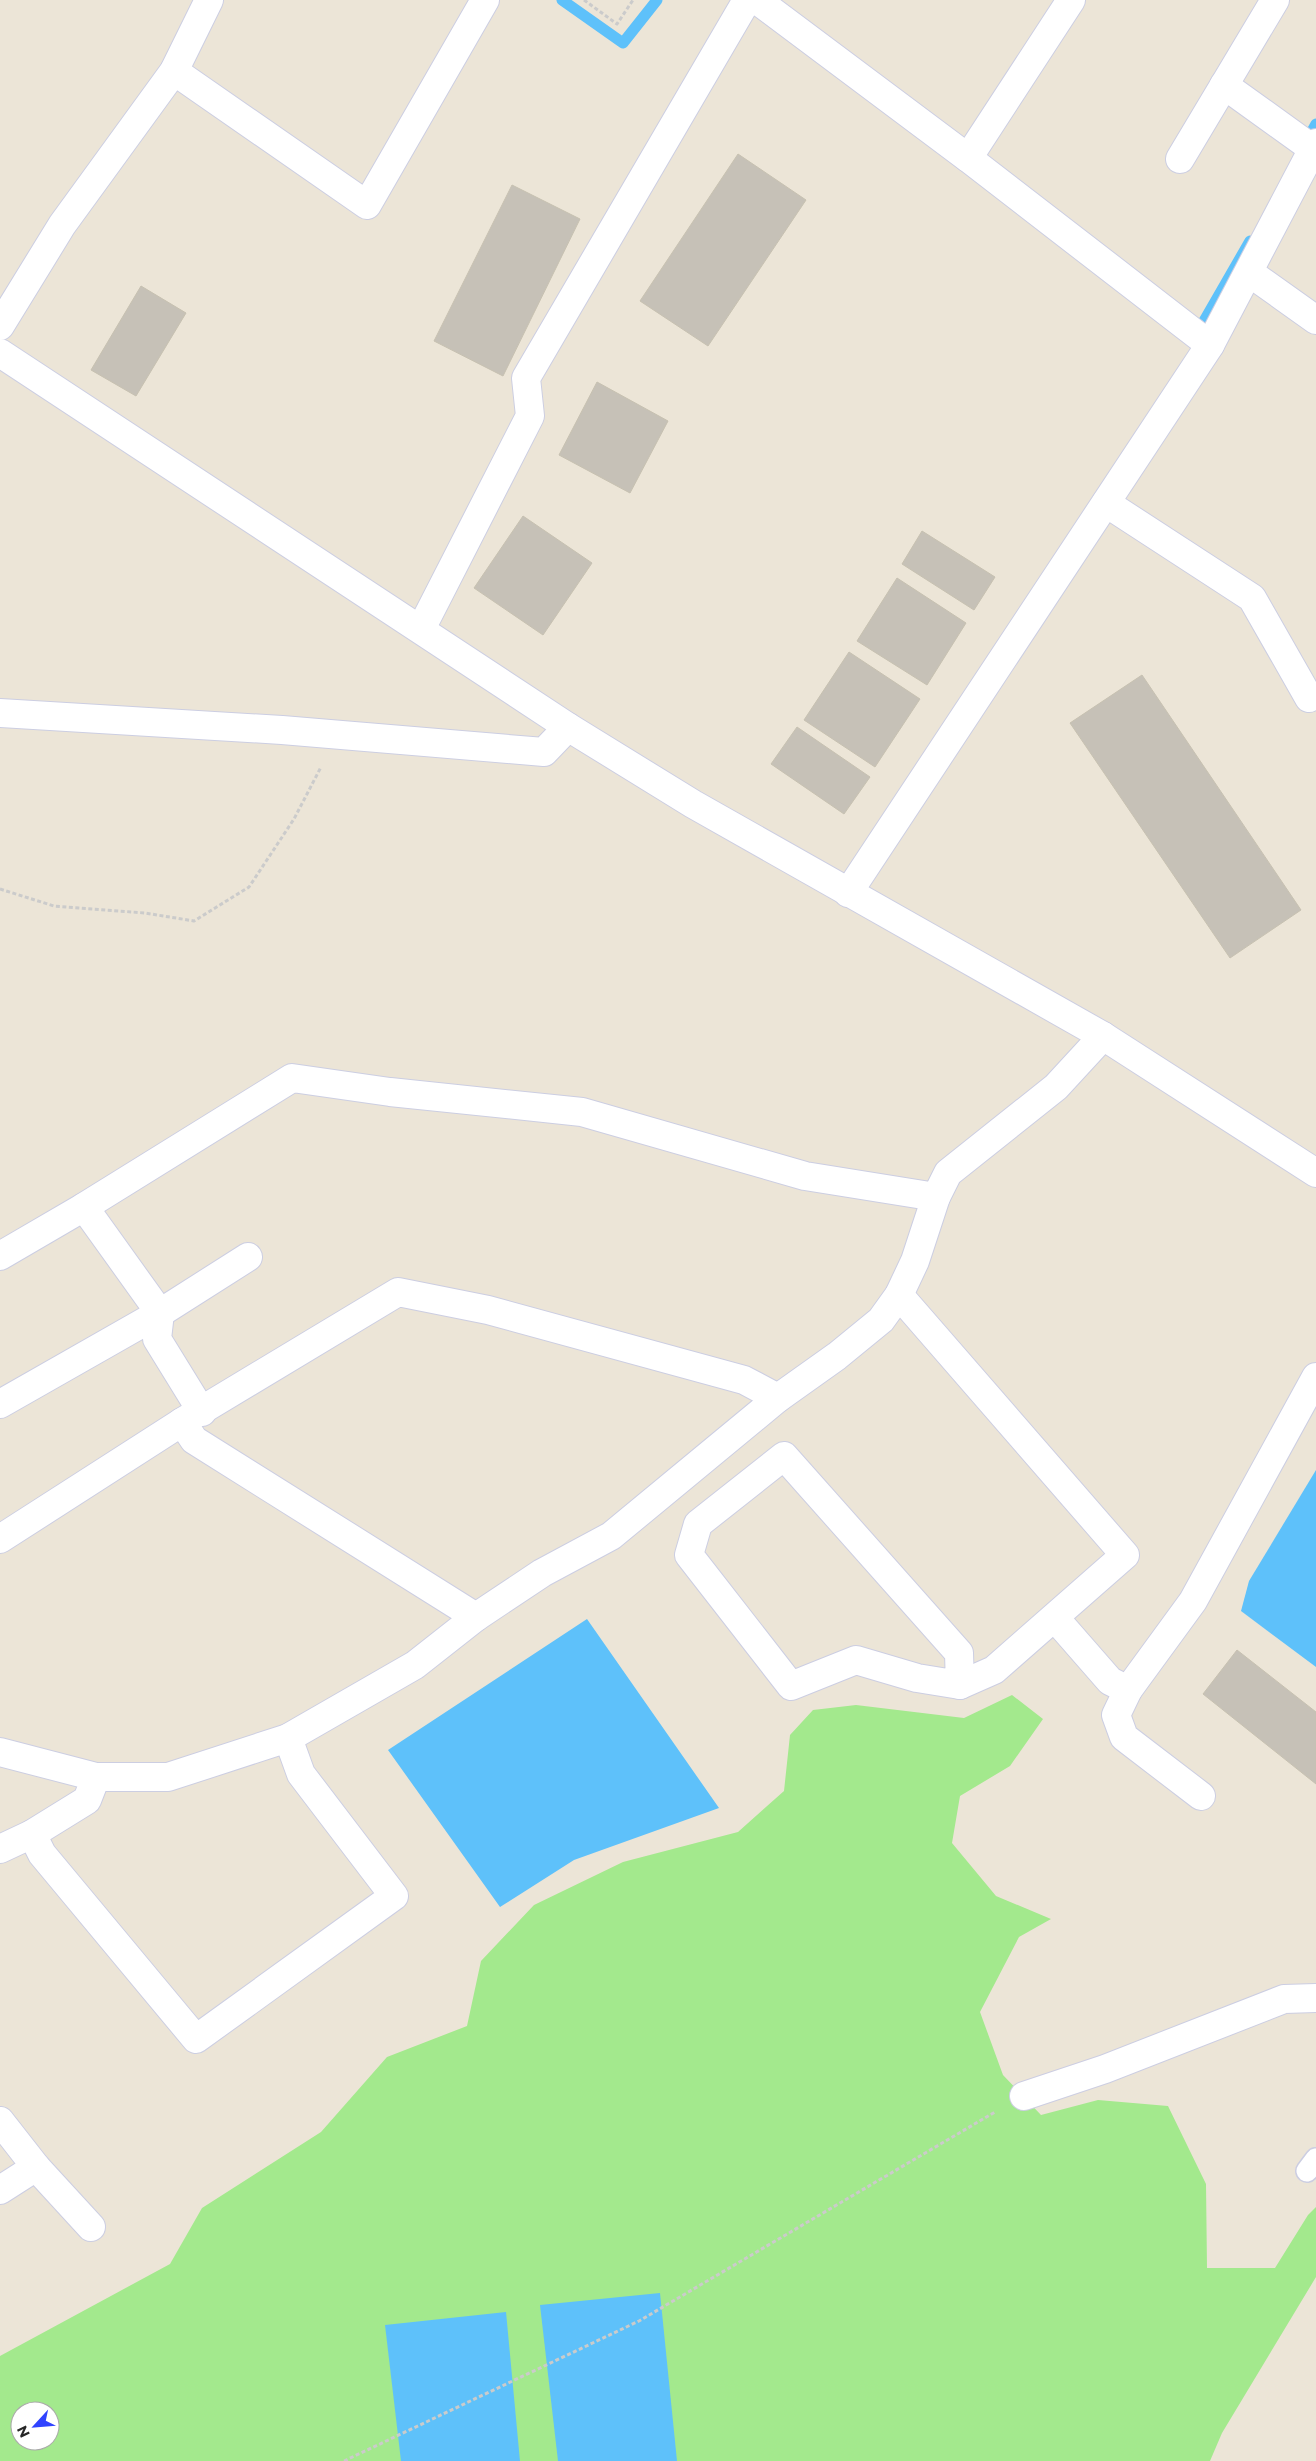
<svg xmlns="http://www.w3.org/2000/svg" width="1316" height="2461" font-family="Montserrat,sans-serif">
<rect width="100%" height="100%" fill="#ece5d7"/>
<path fill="#a3e98d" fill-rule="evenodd" d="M1012,1695l31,24 -33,47 -50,30 -8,47 44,53 55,23 -32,18 -39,75 23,63 38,40 57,-15 70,6 38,78 1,84h68l33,-53 8,-8v70l-94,156 -12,28h-1210v-105l170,-92 32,-56 119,-76 66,-75 80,-31 14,-65 53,-56 89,-43 115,-30 46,-41 6,-56 23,-25 43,-5 108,13zM20,2411h30v30h-30z"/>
<g fill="#5ec1fa">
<path d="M1316,1470v197l-75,-56 8,-30z"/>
<path d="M587,1619l132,189 -145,52 -74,47 -112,-157z"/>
<path d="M660,2293l17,168h-119l-18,-156z"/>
<path d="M506,2312l14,149h-119l-16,-136z"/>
</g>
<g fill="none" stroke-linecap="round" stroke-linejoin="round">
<g stroke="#5ec1fa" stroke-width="11">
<path d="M562,0l61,43 34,-43"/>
<path d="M1306,142l10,-18"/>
<path d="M1204,321l46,-80"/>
</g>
</g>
<g fill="#c6c1b7" stroke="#c7c1b1">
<path d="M738,154l68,46 -98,146 -68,-45z"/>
<path d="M512,185l68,34 -77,157 -69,-35z"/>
<path d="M141,286l45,27 -50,83 -45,-26z"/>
<path d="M597,382l71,39 -38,72 -71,-38z"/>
<path d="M523,516l69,47 -49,72 -69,-47z"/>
<path d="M922,531l73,46 -21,33 -72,-46z"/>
<path d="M897,578l69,45 -39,62 -70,-44z"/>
<path d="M849,652l71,47 -45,68 -71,-47z"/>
<path d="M1142,675l159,235 -71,48 -160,-235z"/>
<path d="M797,727l73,50 -26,37 -73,-50z"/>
<path d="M1237,1650l79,62v72l-113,-90z"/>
</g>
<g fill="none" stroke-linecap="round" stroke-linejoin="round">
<defs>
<path id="lane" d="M1307,2171l9,-12"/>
<g id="street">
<path d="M757,0l211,158"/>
<path d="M1071,0l-103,158 242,187"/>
<path d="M174,71l193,134 118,-205"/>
<path d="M1224,85l89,64"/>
<path d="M1180,159l95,-159"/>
<path d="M1250,273l66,47"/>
<path d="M0,326l62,-101 112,-154 35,-71"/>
<path d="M1106,503l146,95 57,100"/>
<path d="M421,629l109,-213 -4,-38 221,-378"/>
<path d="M0,713l282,17 262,22 24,-25"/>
<path d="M848,893l362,-548 106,-202"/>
<path d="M84,1207l76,106 -3,26 45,73"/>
<path d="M0,1256l84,-49 208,-129 98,14 192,20 223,64 131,21"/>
<path d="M899,1295l226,260 -131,115 -34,15"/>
<path d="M0,1404l160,-91 88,-56"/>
<path d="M182,1422l12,18 282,177"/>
<path d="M784,1456l175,197 1,32 -43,-7 -61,-18 -65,26 -102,-131 9,-31z"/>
<path d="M0,1539l182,-117 216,-130 90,18 256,70 34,18"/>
<path d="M1055,1618l55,63 18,9"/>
<path d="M0,1752l96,25h72l120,-39 127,-73 61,-48 66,-44 69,-37 167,-138 59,-42 44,-36 18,-25 16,-34 21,-64 12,-24 108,-86 47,-51"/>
<path d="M1201,1796l-77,-59 -8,-22 12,-25 65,-89 123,-224"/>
<path d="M32,1834l10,20 154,185 198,-143 -93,-122 -13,-36"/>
<path d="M0,1849l32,-15 55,-34 9,-23"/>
<path d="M1024,2096l81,-27 179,-70 32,-1"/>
<path d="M0,2121l36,46 -36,23"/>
<path d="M36,2167l55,60"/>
</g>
<path id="secondary" d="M0,353l568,374 125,77 410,232 213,137"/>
</defs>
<use href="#lane" stroke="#cccee2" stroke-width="24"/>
<use href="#street" stroke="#cccee2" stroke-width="30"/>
<use href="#secondary" stroke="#cccee2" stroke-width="30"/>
<g stroke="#cbcbcb" stroke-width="3" stroke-dasharray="4 2.5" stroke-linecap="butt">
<path d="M584,0l33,24 16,-24"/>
<path d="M0,889l54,17 91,7 49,8 55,-34 45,-68 27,-52"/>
<path d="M344,2461l295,-140 356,-209"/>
</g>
<use href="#lane" stroke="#fff" stroke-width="21"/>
<use href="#street" stroke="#fff" stroke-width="28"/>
<use href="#secondary" stroke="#fff" stroke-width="28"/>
</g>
<g transform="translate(35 2426) rotate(244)"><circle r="24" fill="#ffffff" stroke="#a9a9a9"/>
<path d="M0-4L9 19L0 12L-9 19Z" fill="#3043ff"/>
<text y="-8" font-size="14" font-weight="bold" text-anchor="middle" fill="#272727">N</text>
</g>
</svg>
